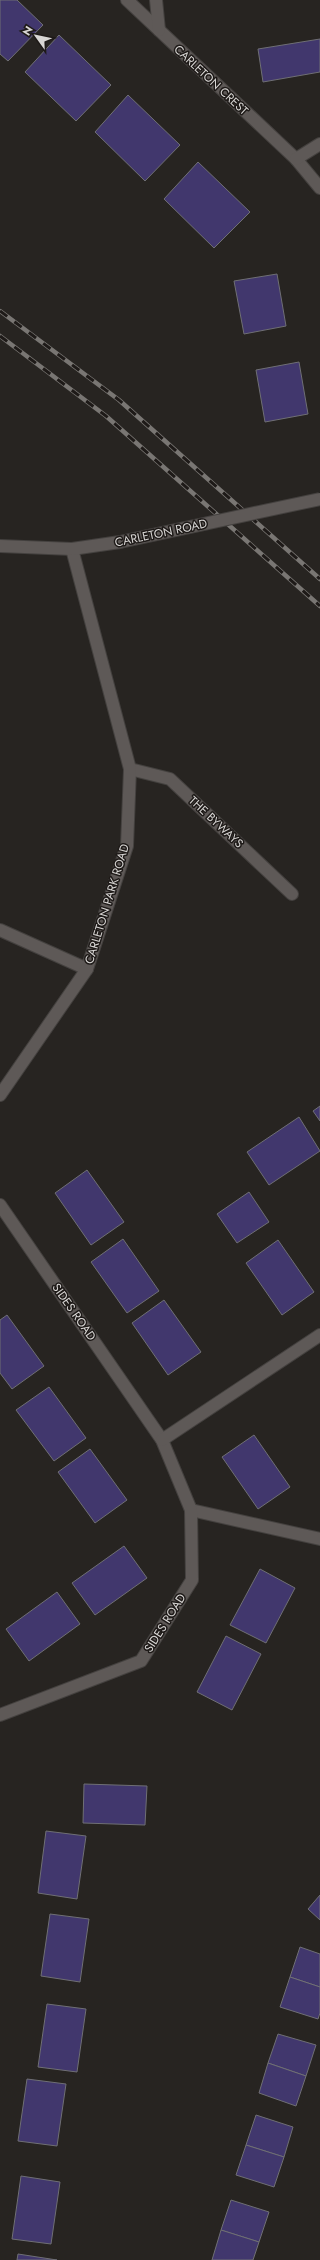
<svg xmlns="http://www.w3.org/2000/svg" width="320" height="2260" font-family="Jost,sans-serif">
<rect width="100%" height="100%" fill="#272421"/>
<g fill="#41376d" stroke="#6f6f74">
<path d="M0,0h17l26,25 -35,36 -8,-7z"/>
<path d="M59,35l52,50 -35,36 -51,-49z"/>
<path d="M320,39v33l-57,10 -5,-33z"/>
<path d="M128,95l52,50 -35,36 -50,-49z"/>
<path d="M198,162l52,50 -36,36 -50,-49z"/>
<path d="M277,274l9,52 -42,8 -10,-53z"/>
<path d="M299,362l9,52 -43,8 -9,-52z"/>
<path d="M320,1106v15l-7,-10z"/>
<path d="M299,1117l21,34 -51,34 -22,-33z"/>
<path d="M87,1170l37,52 -33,23 -36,-52z"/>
<path d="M249,1192l20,30 -32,21 -20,-29z"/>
<path d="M123,1239l36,52 -32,22 -36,-51z"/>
<path d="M278,1240l36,52 -32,23 -36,-52z"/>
<path d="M164,1300l37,52 -33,23 -36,-52z"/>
<path d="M7,1315l37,51 -32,23 -12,-16v-53z"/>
<path d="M49,1387l37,51 -32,23 -38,-51z"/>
<path d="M254,1435l36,52 -32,22 -36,-52z"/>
<path d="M90,1449l37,51 -32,23 -37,-51z"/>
<path d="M124,1546l23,32 -52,37 -23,-32z"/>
<path d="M260,1569l35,19 -29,55 -36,-18z"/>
<path d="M57,1592l23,32 -51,37 -23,-32z"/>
<path d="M226,1636l35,18 -29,56 -35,-18z"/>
<path d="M84,1784l63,2 -2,39 -62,-2z"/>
<path d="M46,1831l40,5 -9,63 -39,-6z"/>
<path d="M320,1895v25l-12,-11z"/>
<path d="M50,1914l39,5 -9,63 -39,-6z"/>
<path d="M300,1947l20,7v33l-30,-10z"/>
<path d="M290,1977l30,10v26l-2,6 -38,-12z"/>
<path d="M47,2004l39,5 -9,63 -39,-5z"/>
<path d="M278,2034l38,11 -10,31 -38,-13z"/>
<path d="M268,2063l38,13 -10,30 -37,-13z"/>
<path d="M27,2079l39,5 -9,62 -39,-5z"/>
<path d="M256,2115l37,12 -9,30 -38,-12z"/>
<path d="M246,2145l38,12 -10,30 -38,-12z"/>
<path d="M21,2176l39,6 -9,62 -39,-5z"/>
<path d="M231,2200l38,12 -10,30 -38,-12z"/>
<path d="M221,2230l38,12 -6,18h-41z"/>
<path d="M18,2254l39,6h-40z"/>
</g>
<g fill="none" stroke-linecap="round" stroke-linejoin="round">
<defs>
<path id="lane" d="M191,1510l129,29"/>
<g id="street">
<path d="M127,0l169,159 24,29"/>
<path d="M156,0l3,30"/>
<path d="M296,159l24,-15"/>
<path d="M130,769l40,10 122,115"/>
<path d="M0,930l87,39"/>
<path d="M0,1095l87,-126 40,-123 3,-77 -58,-220"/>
<path d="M0,1205l162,235 29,70 1,70 -51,81 -141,54"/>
<path d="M162,1440l158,-105"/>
</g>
<path id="secondary" d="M0,546l72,3 48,-7"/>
</defs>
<use href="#lane" stroke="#44413f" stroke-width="14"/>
<use href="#street" stroke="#44413f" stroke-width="14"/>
<use href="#secondary" stroke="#44413f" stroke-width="14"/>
<use href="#lane" stroke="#5e5957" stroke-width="12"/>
<use href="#street" stroke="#5e5957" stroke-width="12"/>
<use href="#secondary" stroke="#5e5957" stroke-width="12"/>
<defs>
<g id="rail">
<path d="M0,311l119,89 201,179"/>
<path d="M0,336l106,80 214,190"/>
</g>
</defs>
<use href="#rail" stroke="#797673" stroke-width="4.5"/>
<use href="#rail" stroke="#1e1a18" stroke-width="3" stroke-dasharray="9" stroke-linecap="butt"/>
<defs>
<path id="secondary-bridge" d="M120,542l200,-43"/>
</defs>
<use href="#secondary-bridge" stroke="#44413f" stroke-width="14" stroke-linecap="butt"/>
<use href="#secondary-bridge" stroke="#5e5957" stroke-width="12"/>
</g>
<g text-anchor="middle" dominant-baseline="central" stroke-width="3" stroke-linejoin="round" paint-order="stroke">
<g font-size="12" fill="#d8d6d4" stroke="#1e1a18">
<text transform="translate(211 80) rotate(43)">CARLETON CREST</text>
<text transform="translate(161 533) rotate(-12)">CARLETON ROAD</text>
<text transform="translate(216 822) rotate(43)">THE BYWAYS</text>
<text transform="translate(107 904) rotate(-73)">CARLETON PARK ROAD</text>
<text transform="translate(74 1312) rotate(55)">SIDES ROAD</text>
<text transform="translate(165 1623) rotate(-58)">SIDES ROAD</text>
</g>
</g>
<g transform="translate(36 36) rotate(303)" stroke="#1e1a18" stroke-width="3" paint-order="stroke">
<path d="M0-3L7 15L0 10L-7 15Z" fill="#d8d6d4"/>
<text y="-6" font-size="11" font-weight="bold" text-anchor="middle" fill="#d8d6d4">N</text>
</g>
</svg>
